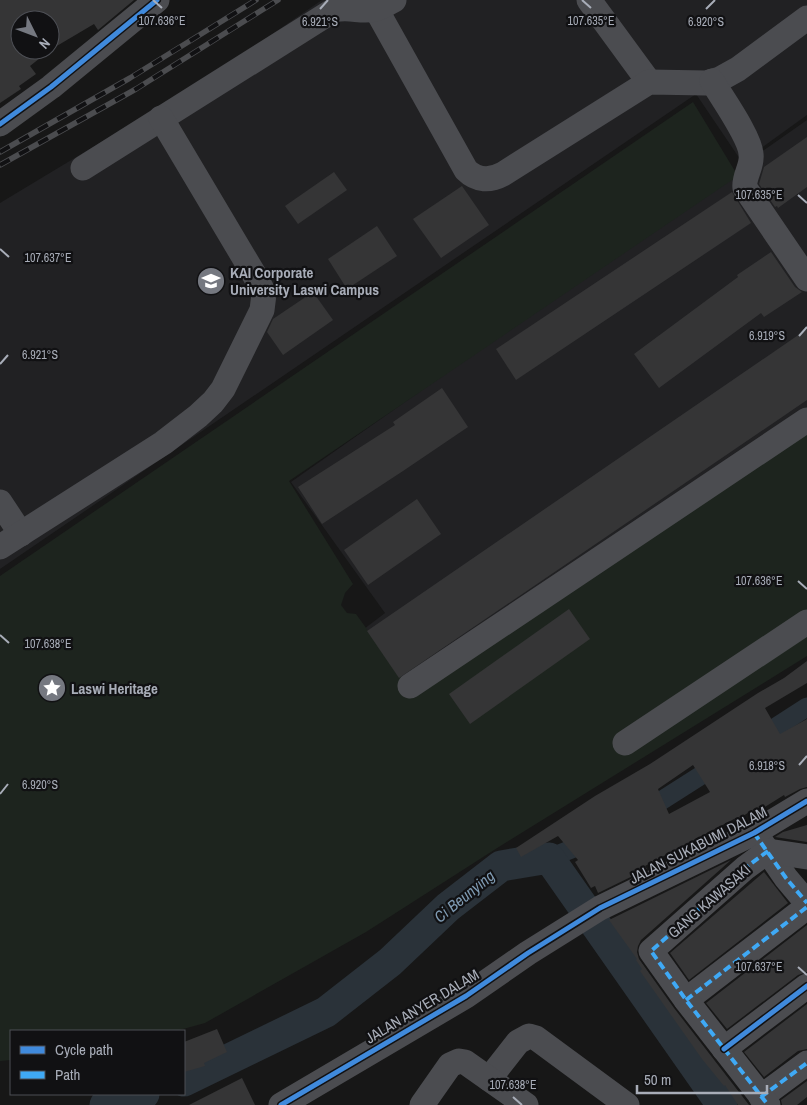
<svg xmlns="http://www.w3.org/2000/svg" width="807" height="1105" font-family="'Archivo Narrow',sans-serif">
<rect width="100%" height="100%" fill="#171717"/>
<g fill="#212123">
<path d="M322,0h485v115l-65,47 -46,-68 -696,475v-366l214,-129z"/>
<path d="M807,120v307l-396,264 -47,-62 21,-16 -94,-131z"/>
</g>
<path fill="#1d241e" d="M693,102l45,74 -449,305 64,103 -8,9 -4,12 6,8 9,1 52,72 399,-262v232l-313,194 -128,82 -161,91 -29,8h-165v29l-11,1v-485z"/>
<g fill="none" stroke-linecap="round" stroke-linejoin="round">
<g stroke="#2a3239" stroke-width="19">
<path d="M756,740l51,-33"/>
<path d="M642,813l80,-51"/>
<path d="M549,858l43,-17"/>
</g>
<g stroke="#2a3239" stroke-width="31">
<path d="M184,1081l142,-69 64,-50 58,-55 53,-41 48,-8 173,247"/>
<path d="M105,1105l39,-11"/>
</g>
</g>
<g fill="#353536" fill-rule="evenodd">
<path d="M0,0h134l-36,30 -4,-6 -44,26 -20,16 6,8 -17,12 2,3 -21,14zM20,20h30v30h-30z"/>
<path d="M807,137v50l-29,21 -1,-2 -2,1 -16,-23 5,-17z"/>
<path d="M334,172l13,18 -49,34 -13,-18z"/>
<path d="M462,186l27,39 -48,33 -28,-39z"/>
<path d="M732,192l19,31 -235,157 -20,-31z"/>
<path d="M377,226l20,30 -50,33 -19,-30z"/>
<path d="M771,252l24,35 7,5 -38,25 -3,-4 -102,75 -25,-34 104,-77 -1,-2z"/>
<path d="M313,292l20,28 -50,35 -16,-23 6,-13z"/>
<path d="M807,329v71l-408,278 -32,-47z"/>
<path d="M442,388l26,39 -65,44 -81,53 -24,-37 97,-62 -2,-3z"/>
<path d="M417,499l24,35 -73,51 -24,-35z"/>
<path d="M569,609l21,30 -120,85 -21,-30z"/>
<path d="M807,661v22l-42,25 15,26 27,-15v68l-7,2 -15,8 -1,-2 -29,18 -4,-2 -16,10 -1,-2 -89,47 2,3 -49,24 -3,-7 -4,2 -16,-26 3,-2 -20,-24 -37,21 -5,-9 79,-52 55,-32 108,-71 26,-15zM693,765l17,27 -41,22 -11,-25z"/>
<path d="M807,825v17l-32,-5 8,-5z"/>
<path d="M731,860l-90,80 -3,6 -1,6 2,7 35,49 75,97h-11l-13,-20 -1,1 -22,-27 -62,-88 2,-2 -6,-9 1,-1 -28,-39z"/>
<path d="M764,872l24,31 -99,77 -19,-27z"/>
<path d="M807,925v47l-9,3 -71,54 -21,-26z"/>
<path d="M807,1004v45l-9,2 -34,26 -20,-25z"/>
<path d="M217,1029l10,23 -23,11 1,3 -21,6v-30z"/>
<path d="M242,1078l13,27h-66z"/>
<path d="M807,1081v16l-10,8h-15l-1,-5z"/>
</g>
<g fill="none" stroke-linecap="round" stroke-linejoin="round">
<g stroke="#4b4c50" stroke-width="25">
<path d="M589,0l60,82"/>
<path d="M376,9l90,161c11,11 24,11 37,4l146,-92 57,1 14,-4 18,-10 69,-51"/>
<path d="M712,81c10,17 38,56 39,73 2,12 -8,23 -6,34l62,91"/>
<path d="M0,124l51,-37 106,-87"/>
<path d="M83,168l251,-158c16,-4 28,3 41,-1 7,-1 13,-6 19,-9"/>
<path d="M0,502l21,32"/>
<path d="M0,547l163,-104 35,-27 15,-14 10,-13 39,-79 2,-16 -6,-13 -97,-163"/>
<path d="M410,686l397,-266"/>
<path d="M625,743l182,-121"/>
<path d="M762,843l24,35 21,25"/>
<path d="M686,1000l121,-93"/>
<path d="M724,1049l83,-63"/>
<path d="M489,1079l29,-37 11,-6 7,2 91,67"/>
<path d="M761,1097l46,-34"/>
<path d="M281,1105l185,-109 62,-43 72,-45 154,-75 53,-32"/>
<path d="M422,1105l28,-40 9,-4 6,1 61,43"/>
<path d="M768,1105l-82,-105 -35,-49 94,-83 23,-17 39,6"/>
</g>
<defs>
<g id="rail">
<path d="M0,152l130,-74 126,-78"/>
<path d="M0,165l136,-76 142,-89"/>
</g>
</defs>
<use href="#rail" stroke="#4b4c4f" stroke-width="5.5"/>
<use href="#rail" stroke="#111113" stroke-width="4" stroke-dasharray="11" stroke-linecap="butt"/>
<g stroke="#3fa9f5" stroke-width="4" stroke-dasharray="8 4" stroke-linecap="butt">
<path d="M754,833l32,45 21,25"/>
<path d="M768,851l-23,17 -94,83 35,49 82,105"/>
<path d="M686,1000l121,-93"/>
<path d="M761,1097l46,-34"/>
</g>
<defs>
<g id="cycleway">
<path d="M0,124l51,-37 106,-87"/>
<path d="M724,1049l83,-63"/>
<path d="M281,1105l185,-109 62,-43 72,-45 154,-75 53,-32"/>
</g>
</defs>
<use href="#cycleway" stroke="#111113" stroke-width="8"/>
<use href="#cycleway" stroke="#408adc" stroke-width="5"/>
</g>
<path fill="none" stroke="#a8adb8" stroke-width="2" d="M153,0l9,8M582,0l9,8M320,9l8,-9M706,9l9,-9M798,195l9,8M0,249l9,8M799,336l8,-9M0,364l8,-9M798,581l9,8M0,635l9,8M799,765l8,-9M0,794l8,-10M798,967l9,8M513,1097l9,8"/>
<defs>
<symbol id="university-disc" viewBox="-11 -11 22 22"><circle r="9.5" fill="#757880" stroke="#111113"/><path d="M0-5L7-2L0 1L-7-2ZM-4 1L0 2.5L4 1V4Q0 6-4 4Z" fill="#fff"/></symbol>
<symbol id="sight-disc" viewBox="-11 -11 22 22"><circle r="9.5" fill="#757880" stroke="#111113"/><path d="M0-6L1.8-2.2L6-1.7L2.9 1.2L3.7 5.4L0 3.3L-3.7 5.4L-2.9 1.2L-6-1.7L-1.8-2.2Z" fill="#fff"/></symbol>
</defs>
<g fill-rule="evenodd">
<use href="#university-disc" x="195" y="265" width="32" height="32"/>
<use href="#sight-disc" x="36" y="672" width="32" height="32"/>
</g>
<g text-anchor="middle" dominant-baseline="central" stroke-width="4.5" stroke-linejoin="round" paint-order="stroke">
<g font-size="15" font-weight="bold" fill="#a8adb8" stroke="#111113" text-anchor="start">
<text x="230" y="272">KAI Corporate<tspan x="230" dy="17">University Laswi Campus</tspan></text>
<text x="71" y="688">Laswi Heritage</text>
</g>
<g font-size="15" fill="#a8adb8" stroke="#111113">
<text transform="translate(698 845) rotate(-27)">JALAN SUKABUMI DALAM</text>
<text transform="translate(709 901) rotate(-41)">GANG KAWASAKI</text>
<text transform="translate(422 1006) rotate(-31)">JALAN ANYER DALAM</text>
</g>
<g font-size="16" font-style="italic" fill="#7f9bb3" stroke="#111113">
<text transform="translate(464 896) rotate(-39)">Ci Beunying</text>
</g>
</g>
<g font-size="12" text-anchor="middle" fill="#a8adb8" stroke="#111113" stroke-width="4.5" stroke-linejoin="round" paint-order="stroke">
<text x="591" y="25">107.635°E</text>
<text x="162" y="25">107.636°E</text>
<text x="320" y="26">6.921°S</text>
<text x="706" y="26">6.920°S</text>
<text x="759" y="199">107.635°E</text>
<text x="48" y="262">107.637°E</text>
<text x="767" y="340">6.919°S</text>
<text x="40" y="359">6.921°S</text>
<text x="759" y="585">107.636°E</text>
<text x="48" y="648">107.638°E</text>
<text x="767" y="770">6.918°S</text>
<text x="40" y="789">6.920°S</text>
<text x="759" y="971">107.637°E</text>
<text x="513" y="1089">107.638°E</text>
</g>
<rect x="10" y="1030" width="175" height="65" fill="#111113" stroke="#4d4f55"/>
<rect x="20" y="1046" width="25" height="8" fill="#408adc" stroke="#4d4f55"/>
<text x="55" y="1055" font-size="15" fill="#a8adb8">Cycle path</text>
<rect x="20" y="1071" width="25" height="8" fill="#3fa9f5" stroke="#4d4f55"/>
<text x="55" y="1080" font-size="15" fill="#a8adb8">Path</text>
<g transform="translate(35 35) rotate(132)"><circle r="24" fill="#111113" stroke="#4d4f55"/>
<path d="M0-4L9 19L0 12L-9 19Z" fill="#757880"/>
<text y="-8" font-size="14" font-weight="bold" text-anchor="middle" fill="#a8adb8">N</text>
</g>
<path d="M637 1085v8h130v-8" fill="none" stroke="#a8adb8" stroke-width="2.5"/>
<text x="644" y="1085" font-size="15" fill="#a8adb8" stroke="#111113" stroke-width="4" paint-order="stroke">50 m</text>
</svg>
